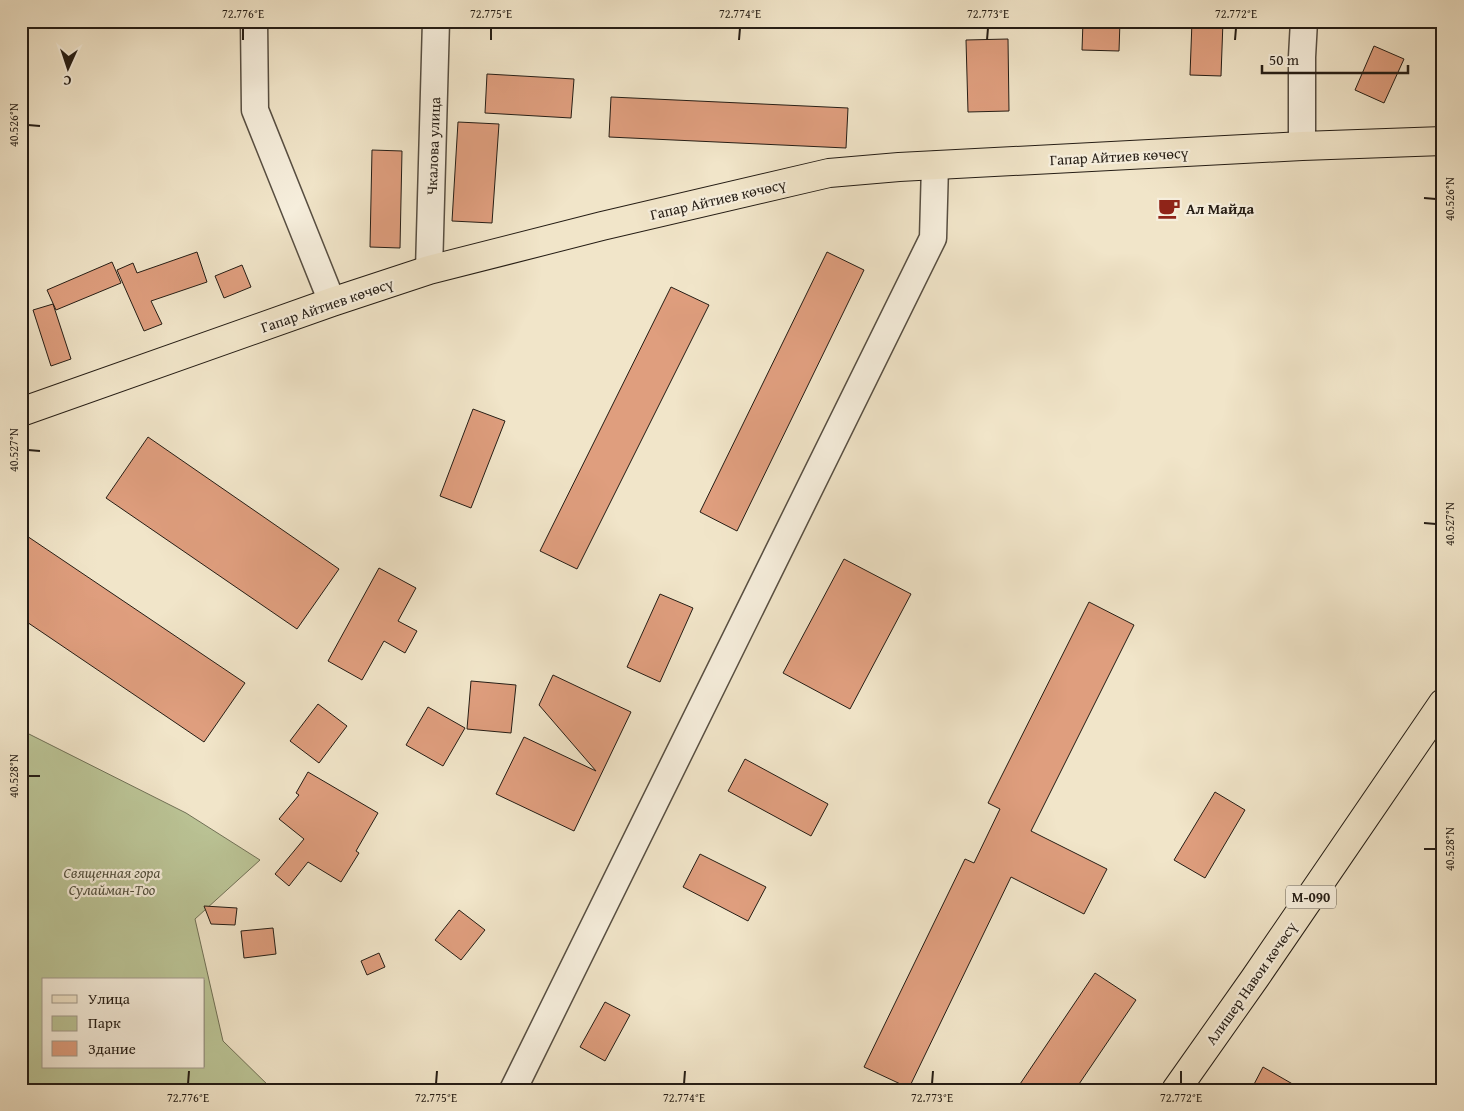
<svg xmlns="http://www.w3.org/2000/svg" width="1464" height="1111" font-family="'Gentium Book Plus',serif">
<rect width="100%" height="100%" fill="#f1e5c9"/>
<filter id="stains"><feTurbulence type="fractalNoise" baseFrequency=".004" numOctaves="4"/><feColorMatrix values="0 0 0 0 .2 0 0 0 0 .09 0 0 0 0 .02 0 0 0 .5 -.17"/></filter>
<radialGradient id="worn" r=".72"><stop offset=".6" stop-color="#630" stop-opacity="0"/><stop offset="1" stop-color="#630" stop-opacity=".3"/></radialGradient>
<path fill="#bbc496" stroke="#707056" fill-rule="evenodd" d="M21,730l165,83 74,47 -65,59 28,122 50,49h-252zM44,980h160v87h-160z"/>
<g fill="#df9e7e" stroke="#251d15">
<path d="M1083,21h37l-1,30 -37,-1z"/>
<path d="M1192,21h31l-2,55 -31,-1z"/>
<path d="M1008,39l1,72 -41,1 -2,-72z"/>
<path d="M1374,46l30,13 -20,44 -29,-13z"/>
<path d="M487,74l87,5 -3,39 -86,-5z"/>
<path d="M611,97l237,11 -2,40 -237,-11z"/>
<path d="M458,122l41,2 -7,99 -40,-2z"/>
<path d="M372,150l30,1 -2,97 -30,-1z"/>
<path d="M197,252l10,30 -56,19 11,23 -18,7 -27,-61 16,-7 4,10z"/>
<path d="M827,252l37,18 -127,261 -37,-19z"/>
<path d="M112,262l9,21 -65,27 -9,-20z"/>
<path d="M242,265l9,22 -27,11 -9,-22z"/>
<path d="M671,287l38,18 -132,264 -37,-18z"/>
<path d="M53,304l18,55 -20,7 -18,-56z"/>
<path d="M473,409l32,12 -34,87 -31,-12z"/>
<path d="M148,437l191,132 -42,60 -191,-131z"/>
<path d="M21,532l224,151 -41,59 -183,-124z"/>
<path d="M844,559l67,35 -61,115 -67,-36z"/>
<path d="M379,568l37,20 -18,33 19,10 -12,22 -21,-12 -22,39 -34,-19z"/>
<path d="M660,594l33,14 -33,74 -33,-15z"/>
<path d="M1089,602l45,23 -103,206 76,38 -23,45 -73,-37 -102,211 -45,-21 101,-208 9,4 26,-54 -12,-6z"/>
<path d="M553,675l78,37 -57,119 -78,-37 28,-57 72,34 -57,-66z"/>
<path d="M471,681l45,4 -5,48 -44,-4z"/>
<path d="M318,704l29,22 -28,37 -29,-22z"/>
<path d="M428,707l37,21 -22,38 -37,-21z"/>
<path d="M745,759l83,45 -17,32 -83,-45z"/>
<path d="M308,772l70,41 -22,38 3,2 -18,29 -33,-20 -19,24 -14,-12 29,-35 -25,-20 20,-24 -3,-2z"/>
<path d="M1215,792l30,18 -40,68 -31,-18z"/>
<path d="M700,854l66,33 -18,34 -65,-34z"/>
<path d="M204,906l33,2 -2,17 -24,-1z"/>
<path d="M459,910l26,20 -24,30 -26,-20z"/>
<path d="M273,928l3,26 -32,4 -3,-27z"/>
<path d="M379,953l6,14 -18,8 -6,-14z"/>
<path d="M1095,973l41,27 -61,90h-59z"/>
<path d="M605,1002l25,13 -25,46 -25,-14z"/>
<path d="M1263,1067l40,23h-52z"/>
</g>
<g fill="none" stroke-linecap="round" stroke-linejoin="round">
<defs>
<g id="minor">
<path d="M254,21l1,89 77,192"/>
<path d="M1302,146v-89l2,-36"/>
<path d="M429,270l7,-249"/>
<path d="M513,1090l420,-852 2,-73"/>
</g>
<g id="major">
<path d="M21,412l311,-110 97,-32 173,-44 227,-53 70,-6 403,-21 141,-5"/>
<path d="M1176,1090l79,-112 188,-275"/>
</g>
</defs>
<use href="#minor" stroke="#584f42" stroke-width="29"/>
<use href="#major" stroke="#251d15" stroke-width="30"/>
<use href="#minor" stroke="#f6eedc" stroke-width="26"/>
<use href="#major" stroke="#f1e5c9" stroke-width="28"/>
</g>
<path fill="none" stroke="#251d15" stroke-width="2" d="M243,40v-12M491,40v-12M739,40l1,-12M987,40l1,-12M1235,40l1,-12M28,125l12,1M1424,198l12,1M28,450l12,1M1424,523l12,1M28,776h12M1424,849h12M188,1084l1,-13M436,1084l1,-13M684,1084l1,-13M932,1084l1,-13M1181,1084v-13"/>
<defs>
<symbol id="cafe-bare" viewBox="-9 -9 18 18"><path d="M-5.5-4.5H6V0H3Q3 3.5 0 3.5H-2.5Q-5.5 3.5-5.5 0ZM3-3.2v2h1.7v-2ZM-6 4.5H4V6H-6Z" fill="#8f2418" stroke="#f6eedc" stroke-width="2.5" paint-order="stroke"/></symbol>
</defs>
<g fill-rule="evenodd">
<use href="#cafe-bare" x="1153" y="192" width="32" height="32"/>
</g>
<g text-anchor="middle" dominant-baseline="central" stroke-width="4.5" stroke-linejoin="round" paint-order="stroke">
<rect fill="#f6eedc" stroke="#645c51" stroke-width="1" x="1286" y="885.5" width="50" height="23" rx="4"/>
<g font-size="14" font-weight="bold" fill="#251d15">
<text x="1311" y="897">М-090</text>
</g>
<g font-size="15" fill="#251d15" stroke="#f6eedc">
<text transform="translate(433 146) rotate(-88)">Чкалова улица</text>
<text transform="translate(1119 156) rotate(-3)">Гапар Айтиев көчөсү</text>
<text transform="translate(718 199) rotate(-13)">Гапар Айтиев көчөсү</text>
<text transform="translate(327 305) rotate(-19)">Гапар Айтиев көчөсү</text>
<text transform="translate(1251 983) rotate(-55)">Алишер Навои көчөсү</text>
</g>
<g font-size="15" font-weight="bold" fill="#251d15" stroke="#f6eedc" text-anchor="start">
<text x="1186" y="208">Ал Майда</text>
</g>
<g font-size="15" font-style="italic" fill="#524f3c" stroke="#f6eedc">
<text x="112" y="872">Священная гора<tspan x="112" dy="17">Сулайман-Тоо</tspan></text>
</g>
</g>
<rect width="1464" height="1111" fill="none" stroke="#f1e5c9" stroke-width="55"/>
<rect x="42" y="978" width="162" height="90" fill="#f6eedc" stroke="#a29a8c"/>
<rect x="52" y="995" width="25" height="8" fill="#f1e5c9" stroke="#a29a8c"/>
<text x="88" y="1004" font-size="15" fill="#251d15">Улица</text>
<rect x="52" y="1016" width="25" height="15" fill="#bbc496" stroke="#a29a8c"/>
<text x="88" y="1028" font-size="15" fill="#251d15">Парк</text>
<rect x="52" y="1041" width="25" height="15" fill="#df9e7e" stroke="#a29a8c"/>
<text x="88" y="1054" font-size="15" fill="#251d15">Здание</text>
<g transform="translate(68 68) rotate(183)" stroke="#f6eedc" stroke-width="4" paint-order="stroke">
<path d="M0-4L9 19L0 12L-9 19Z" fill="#251d15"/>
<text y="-8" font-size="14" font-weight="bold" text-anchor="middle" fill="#251d15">С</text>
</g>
<path d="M1262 65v8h146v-8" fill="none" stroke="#251d15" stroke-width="2.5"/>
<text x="1269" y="65" font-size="15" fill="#251d15" stroke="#f6eedc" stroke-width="4" paint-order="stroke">50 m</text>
<rect x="28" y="28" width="1408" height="1056" fill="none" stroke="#251d15" stroke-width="2"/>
<g font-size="12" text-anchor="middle" fill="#251d15">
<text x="243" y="18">72.776°E</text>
<text x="491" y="18">72.775°E</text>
<text x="740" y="18">72.774°E</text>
<text x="988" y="18">72.773°E</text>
<text x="1236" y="18">72.772°E</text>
<text transform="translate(14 125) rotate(-90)" y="4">40.526°N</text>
<text transform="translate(1450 199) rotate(-90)" y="4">40.526°N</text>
<text transform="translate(14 450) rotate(-90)" y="4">40.527°N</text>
<text transform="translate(1450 524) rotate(-90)" y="4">40.527°N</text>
<text transform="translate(14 776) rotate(-90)" y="4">40.528°N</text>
<text transform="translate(1450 849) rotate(-90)" y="4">40.528°N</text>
<text x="188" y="1102">72.776°E</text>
<text x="436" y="1102">72.775°E</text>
<text x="684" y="1102">72.774°E</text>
<text x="932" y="1102">72.773°E</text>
<text x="1181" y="1102">72.772°E</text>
</g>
<rect width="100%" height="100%" filter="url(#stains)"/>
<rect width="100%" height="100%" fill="url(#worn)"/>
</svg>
